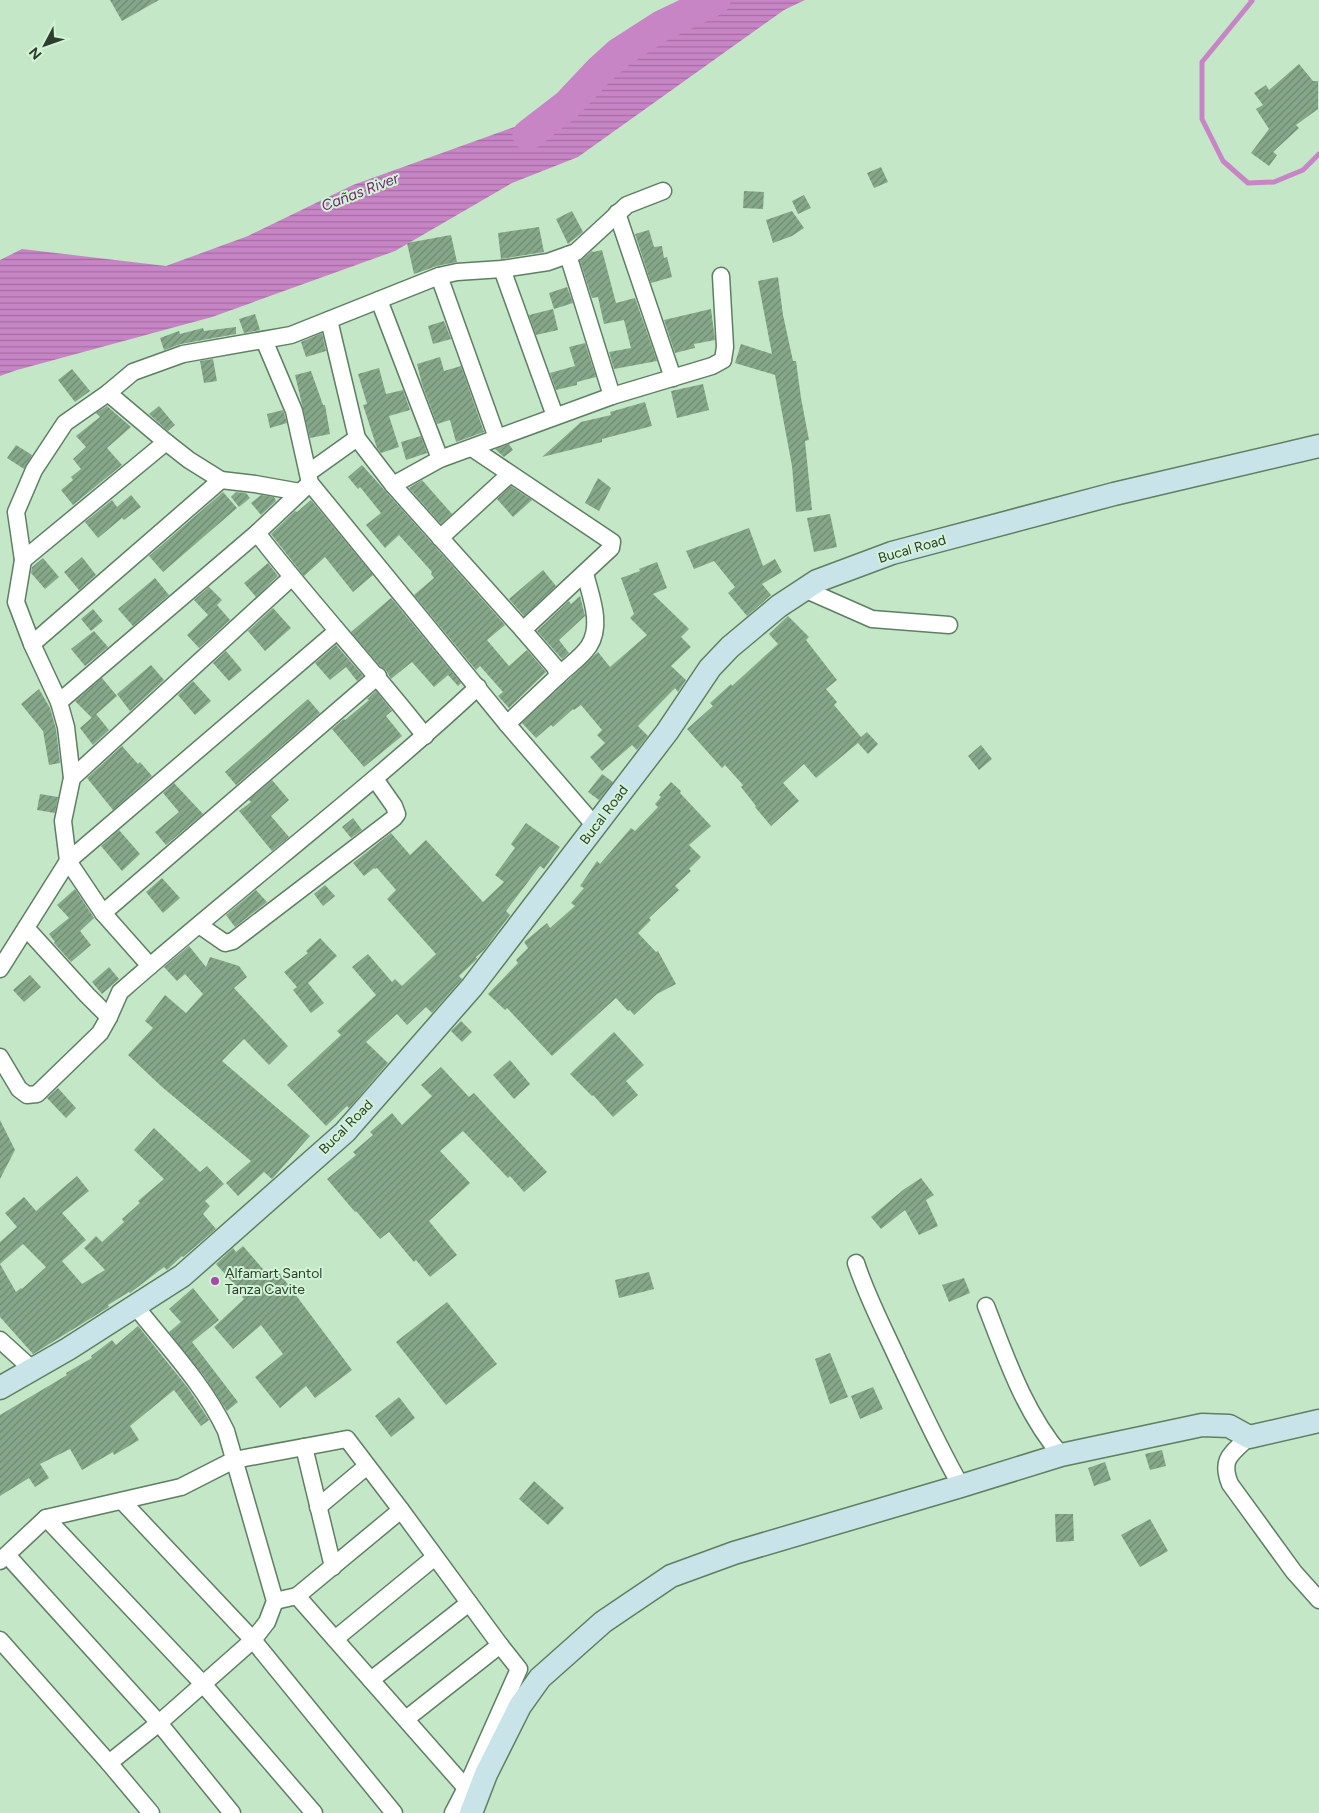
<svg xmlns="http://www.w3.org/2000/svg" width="1319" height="1813" font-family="Figtree,sans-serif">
<defs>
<pattern id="water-rules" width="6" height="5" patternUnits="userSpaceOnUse" patternTransform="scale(1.25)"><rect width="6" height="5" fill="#c885c6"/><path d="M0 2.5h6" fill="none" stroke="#a36ea1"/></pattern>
<pattern id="building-hatch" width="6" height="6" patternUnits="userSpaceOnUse" patternTransform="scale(1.25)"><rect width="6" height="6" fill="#86a88a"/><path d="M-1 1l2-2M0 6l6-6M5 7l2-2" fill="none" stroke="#6e8a71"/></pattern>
</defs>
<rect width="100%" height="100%" fill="#c4e7c7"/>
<path fill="url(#water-rules)" d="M693,0h112l-21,10 -206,147 -66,26 -117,68 -183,66 -195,53 -17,6v-116l22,-11 144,17 82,-30 105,-51 214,-77z"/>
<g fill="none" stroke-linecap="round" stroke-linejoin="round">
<path stroke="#c885c6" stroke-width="5" d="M1251,0l1,1 -50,61v57l21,42 25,22 26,-1 29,-12 16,-16"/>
<path stroke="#c885c6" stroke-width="31" d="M528,135l39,-30 32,-34 20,-18 42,-27 54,-26"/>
</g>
<g fill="url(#building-hatch)" fill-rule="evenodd">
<path d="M110,0h49l-37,21z"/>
<path d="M1299,64l14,17h5v28l-22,16 3,3 -26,24 4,3 -8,11 -18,-13 18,-24 -13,-20 7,-4 -9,-12 12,-8 3,5z"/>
<path d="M881,167l7,15 -14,6 -7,-15z"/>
<path d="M744,191l20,1 -1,17 -20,-1z"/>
<path d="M804,195l7,13 -13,6 -6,-13z"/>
<path d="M572,211l11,21 -15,12 -12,-25z"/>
<path d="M792,211l12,17 -12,8 -19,7 -7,-23z"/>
<path d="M539,227l5,25 -43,7 -3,-26z"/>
<path d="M649,230l5,17 8,-1 2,12 3,-1 5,20 -21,6 -16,-49z"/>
<path d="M451,235l6,27 -20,4 -23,8 -7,-31z"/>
<path d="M602,250l14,53 19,-5 22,63 -43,8 -5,-17 22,-4 -7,-28 -20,4 -6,-27 -6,1 -12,-37 12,-10 1,1z"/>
<path d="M778,277l5,38 10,46h3l5,37 8,42 -4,1 7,69 -16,2 -4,-46 -17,-91 -40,-12 6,-19 31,10 -14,-73z"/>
<path d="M567,287l6,16 -19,6 -5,-16z"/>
<path d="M553,309l5,21 -22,5 -7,-20z"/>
<path d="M711,309l4,31 -21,4 1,4 -20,5 -11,-33z"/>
<path d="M255,314l5,16 -16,3 -5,-14z"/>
<path d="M444,321l7,18 -18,5 -5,-18z"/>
<path d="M236,327v7l-55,10 -17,6 -4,-12 19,-7 1,3 23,-6 1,3z"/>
<path d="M322,333l4,18 -20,6 -5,-15z"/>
<path d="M585,343l11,34 -19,5v3l-21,5 -6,-17 25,-7 -6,-19z"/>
<path d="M440,357l4,14 17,-5 23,66 -28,10 -6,-22 -13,4 -15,-40 -5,-20z"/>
<path d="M213,359l4,22 -13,2 -4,-22z"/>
<path d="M379,368l7,26 17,-4 7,20 -21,6 10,31 -18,6 -4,-5 -14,-43 4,-1 -9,-30z"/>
<path d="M72,369l18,22 -15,11 -17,-22z"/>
<path d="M311,371l12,34h2l5,29 -20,4 -15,-63z"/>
<path d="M703,384l6,26 -32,8 -6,-27z"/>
<path d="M645,402l7,24 -50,13v3l-60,15 39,-35 30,-7 -1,-3z"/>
<path d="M107,406l24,21 -24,21 15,17 -49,40 -12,-15 12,-10 -2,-3 10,-8 -8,-10 13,-12 -10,-11 24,-19 -4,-4z"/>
<path d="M159,406l16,19 -7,6 -19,-17z"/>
<path d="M283,410l4,13 -17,5 -3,-14z"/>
<path d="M421,436l6,17 -21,7 -5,-18z"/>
<path d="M509,444l4,6 -9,7 -9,-8z"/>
<path d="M16,445l16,10 -8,14 -17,-11z"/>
<path d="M362,465l143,160 -18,15 22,26 18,-16 19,22 -37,36 -11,-12 5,-4 -23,-26 -4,4 -62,-75 20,-17 -3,-4 1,-2 -33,-37 -14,13 -19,-23 15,-12 -21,-26 -2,2 -10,-12z"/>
<path d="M598,478l13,10 -12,23 -14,-8z"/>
<path d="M422,480l30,34 -11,10 -32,-36z"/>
<path d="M511,486l21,14 -19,17 -16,-18z"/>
<path d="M223,492l14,16 -74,64 -14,-16z"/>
<path d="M236,492l10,1 4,5 -11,9 -8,-10z"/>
<path d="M131,495l10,12 -17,13 -2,-2 -24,20 -13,-16 27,-22 5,7z"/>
<path d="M261,495l13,2 2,4 -15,14 -10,-12z"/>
<path d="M311,500l62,75 -20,17 -28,-35 -21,19 -33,-42 24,-23 2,1z"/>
<path d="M830,514l7,33 -23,5 -7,-34z"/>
<path d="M749,528l14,38 12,-7 7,13 -20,12 9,11 -24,21 -19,-23 7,-6 -21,-26 -20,8 -8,-18z"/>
<path d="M82,557l14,18 -17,15 -15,-18z"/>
<path d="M43,558l16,19 -14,12 -14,-16 1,-6z"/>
<path d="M657,562l10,26 -14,6 36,35 -8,8 10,10 -20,19 15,14 -8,12 -3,-4 -37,38 10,10 -11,14 -5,-5 -30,26 -12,-14 15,-14 -8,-8 5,-5 -21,-25 -7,5 -1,-1 -20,18 -2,-2 -15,13 -14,-15 76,-71 12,15 37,-32 -17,-17 4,-4 -13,-36 19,-7 -1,-2z"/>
<path d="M268,563l10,13 -22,21 -12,-14z"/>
<path d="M543,570l13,16 -32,30 -15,-17z"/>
<path d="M155,578l14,17 -36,31 -15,-17z"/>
<path d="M209,587l13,13 -5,5 13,15 -31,28 -12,-13 21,-20 -14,-15z"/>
<path d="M580,596l5,20 -26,24 10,13 -7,6 -25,-28 32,-30 2,3z"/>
<path d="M391,598l70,85 -3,3 -10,-11 -14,12 -22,-25 -21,17 -5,-9 -5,-3 -30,-35z"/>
<path d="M273,608l18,20 -26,23 -17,-20z"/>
<path d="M93,609l10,12 -12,10 -10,-12z"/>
<path d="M788,616l21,21 -3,3 31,40 -11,9 11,13 -3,3 27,32 6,-5 11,12 -10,10 -10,-11 -42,35 -12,-14 -21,19 16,18 -28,25 -16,-19 1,-1 -15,-19 2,-2 -18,-20 -3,3 -35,-39 26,-23 -3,-3 21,-19 1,2 46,-42 -9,-10z"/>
<path d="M94,631l14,16 -23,19 -14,-17z"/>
<path d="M336,645l27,31 -6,5 -11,-14 -16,13 -15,-17z"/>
<path d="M226,651l16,19 -13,11 -16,-18z"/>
<path d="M151,665l13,15 -34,31 -13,-17z"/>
<path d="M102,678l15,18 -25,22 -17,-17z"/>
<path d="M193,681l18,20 -16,14 -17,-20z"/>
<path d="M39,689l11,19 6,21 4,34 -11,2 -6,-34 -22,-27z"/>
<path d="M376,691l16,20 -6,5 16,20 -38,31 -32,-38 12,-10 1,1 24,-20 -2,-1z"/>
<path d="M308,699l12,14 -84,72 -11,-13z"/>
<path d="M96,714l13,16 -16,15 -13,-17z"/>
<path d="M981,745l11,14 -13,11 -11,-14z"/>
<path d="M122,746l16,18 2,-2 12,14 -39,34 -26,-32z"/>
<path d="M602,774l11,8 -14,18 -11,-8z"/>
<path d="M272,780l17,20 -18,16 18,21 -17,14 -33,-40 12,-9 -2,-2z"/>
<path d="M671,782l10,9 -1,2 31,33 -22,19 12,12 -12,12 2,2 -16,15 4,4 -30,28 2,2 -13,13 18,19 2,-1 18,33 -19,10 -23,21 -4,-5 -2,1 -12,-13 -64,58 -45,-48 -2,2 -17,-16 30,-31 -2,-3 12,-12 -4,-6 23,-19 3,5 25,-22 -4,-3 13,-15 -4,-2 17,-25 3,3 31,-36 4,3 23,-24 -3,-3 6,-7 -2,-2z"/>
<path d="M174,783l29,31 -37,31 -11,-13 24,-20 -16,-19z"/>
<path d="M40,794l18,3 -3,16 -18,-3z"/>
<path d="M353,818l9,12 -11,8 -9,-11z"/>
<path d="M526,823l34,24 -16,22 -4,-3 -34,45 4,4 -26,35 -8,7 1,2 -2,2 -16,15 3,3 -30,34 -6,-6 -19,18 -10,-11 -31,28 22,21 -39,45 -2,-2 -21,20 -39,-41 54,-50 -4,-4 39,-36 -24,-28 16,-13 24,28 3,-3 7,7 34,-32 -49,-55 9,-9 -19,-22 -2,1 -1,-1 -10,8 -11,-13 38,-30 19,22 16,-15 57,62 21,-20 -9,-7 20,-27 -4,-4z"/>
<path d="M119,830l21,24 -18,17 -21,-25z"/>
<path d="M162,878l18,20 -17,15 -17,-21z"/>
<path d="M325,885l10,11 -12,10 -9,-12z"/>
<path d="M75,889l19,29 -14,13 11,14 -20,17 -17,-19 1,-1 -6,-8 20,-16 -12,-13z"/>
<path d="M256,890l11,12 -32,25 -9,-12z"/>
<path d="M320,938l17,18 -29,27 16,20 -13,10 -18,-23 4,-3 -13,-15 24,-19 -2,-2z"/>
<path d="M189,946l17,21 4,-10 29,9 8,11 -13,11 54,58 -19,19 -25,-26 -22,22 88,75 -38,43 -8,-7 -26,24 -12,-13 25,-22 -89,-74 -34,-32 25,-27 -8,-7 20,-26 21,18 17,-19 -18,-20 -8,7 -13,-14z"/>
<path d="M109,967l10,12 -17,15 -10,-12z"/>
<path d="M30,975l11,12 -17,15 -11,-12z"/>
<path d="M461,1021l11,11 -10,10 -11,-11z"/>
<path d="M614,1032l30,33 -18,16 12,14 -25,22 -20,-22 -1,1 -22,-22z"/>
<path d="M510,1060l20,24 -16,15 -21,-24z"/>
<path d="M441,1067l28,30 5,-4 73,79 -23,20 -14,-16 -2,2 -45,-47 -23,20 30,32 -41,38 28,34 -27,22 -14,-17 -2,2 -25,-30 -9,7 -24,-28 -1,1 -28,-33 29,-24 -3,-3 20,-17 -3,-3 22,-19 10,12 30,-29 -11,-11z"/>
<path d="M58,1088l18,20 -10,10 -19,-20z"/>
<path d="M0,1120l15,30 -15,29z"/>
<path d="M154,1128l46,44 7,-6 17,18 -19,17 5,5 -7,8 13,15 -33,28 -1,-1 -15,14 -3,-3 -34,26 -1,-1 -21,13 1,2 -76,47 -33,-37v-75l17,-15 -12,-14 19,-16 12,14 41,-35 12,15 -27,22 24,27 -24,21 20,23 23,-14 -21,-22 12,-12 6,6 22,-20 -2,-3 18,-16 -2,-2 26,-22 -30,-29zM23,1244l23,23 -24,22 -1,-1 -5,4 -16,-28z"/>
<path d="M921,1178l13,17 -8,5 12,26 -19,9 -14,-25 -24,19 -10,-12 32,-27z"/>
<path d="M243,1246l26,30 8,-6 75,100 -37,28 -9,-12 -26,22 -25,-31 28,-23 -22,-29 -28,24 -19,-22 30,-28 -2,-2 2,-2 -28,-31 17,-16 3,4z"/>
<path d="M649,1272l5,17 -35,9 -4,-18z"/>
<path d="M964,1278l6,15 -21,9 -7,-17z"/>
<path d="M193,1288l26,32 -27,22 46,60 -11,9 -23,-35 -35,-44 12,-10 -12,-13z"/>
<path d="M447,1302l50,62 -51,41 -50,-63z"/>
<path d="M138,1326l50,62 21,32 -8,6 -27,-36 -44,36 9,14 -25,15 -1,-3 -31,18 -12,-21 -30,15 9,14 -14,9 -6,-9 -29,18v-81l67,-40 -1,-2 26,-15 -1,-2 21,-16 4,5z"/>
<path d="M830,1353l18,44 -18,7 -15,-45z"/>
<path d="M873,1387l10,22 -23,10 -9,-23z"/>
<path d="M399,1397l16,21 -24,19 -16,-21z"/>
<path d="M1162,1450l4,16 -16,4 -5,-16z"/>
<path d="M1105,1462l6,18 -17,6 -6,-18z"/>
<path d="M534,1481l30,27 -16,17 -29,-26z"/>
<path d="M1055,1514h18l1,27 -18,1z"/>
<path d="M1150,1519l18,32 -28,16 -19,-32z"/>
</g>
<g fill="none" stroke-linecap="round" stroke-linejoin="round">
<defs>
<g id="street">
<path d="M617,213l56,165"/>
<path d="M568,255l44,141"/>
<path d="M502,269l53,147"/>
<path d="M439,276l58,162"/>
<path d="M379,300l61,159"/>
<path d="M329,320l28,118 36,47 130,145 88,-82 1,-6 -140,-94"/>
<path d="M264,340l30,71 16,72 197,241 89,103"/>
<path d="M108,393l58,49 23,18 32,20 34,4 45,8"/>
<path d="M308,473l49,-35"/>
<path d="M393,485l47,-26 172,-63 100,-30 11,-6 2,-13 -4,-71"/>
<path d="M257,533c54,70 114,134 168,203"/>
<path d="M440,538l70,-64"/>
<path d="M23,560l143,-118"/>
<path d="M804,589l68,30 77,6"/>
<path d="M32,644l189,-164"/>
<path d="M558,676c10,-10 24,-19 31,-30 14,-22 1,-51 -4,-73"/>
<path d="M59,702l198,-169 53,-50"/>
<path d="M507,724l51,-48 -3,-9 -32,-37"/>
<path d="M72,778l220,-201"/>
<path d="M103,913l275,-237"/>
<path d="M199,925l26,18 8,-2 161,-123 3,-4 -3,-8 -19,-27"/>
<path d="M26,928l61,67 22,22"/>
<path d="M150,966l-47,-53 -35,-52 -5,-40 9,-43 -6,-51 -7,-25 -27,-58 -16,-42 7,-42 -7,-48 18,-42 31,-47 43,-30 25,-21 50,-18 108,-19 148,-59 18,-4 45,-3 46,-7 28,-10 51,-47 36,-14"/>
<path d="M0,969l68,-108 269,-230"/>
<path d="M0,1057l19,32 8,6 10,-1 63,-61 9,-16 11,-25c118,-104 243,-198 358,-305"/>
<path d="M856,1263c11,34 28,66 43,99 20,42 39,84 62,124"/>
<path d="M986,1306c20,51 38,106 75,149"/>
<path d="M136,1307c31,39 69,79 90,124l49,170 -8,21 -14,18 -94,83 -50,40 42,50"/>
<path d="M0,1340l32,29"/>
<path d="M1249,1437c-18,17 -29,22 -19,47l64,88 25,28"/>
<path d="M304,1447l29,120"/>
<path d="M122,1501l131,139 141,173"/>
<path d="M318,1507l49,-41"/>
<path d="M46,1518l157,166 111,129"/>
<path d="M7,1555l152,168 73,90"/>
<path d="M0,1561l46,-43 135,-31 53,-27 113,-21 54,71 99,135 19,24 -53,119 -13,25"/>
<path d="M297,1596l104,-86"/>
<path d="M275,1601l22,-5 169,192"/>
<path d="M335,1639l100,-82"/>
<path d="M0,1640l109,123"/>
<path d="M371,1680l98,-77"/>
<path d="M406,1719l94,-74"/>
</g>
<g id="secondary">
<path d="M0,1388l68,-39 114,-73 163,-144 127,-145 195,-255 43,-64 20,-21 49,-41 38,-25 75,-28 222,-59 205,-48"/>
<path d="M471,1813l15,-39 34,-68 20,-28 63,-56 68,-46 63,-23 227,-67 100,-31 141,-30 27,1 20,11 70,-16"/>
</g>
</defs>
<use href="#street" stroke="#5e7f62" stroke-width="19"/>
<use href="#secondary" stroke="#5e7f62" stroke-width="25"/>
<use href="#street" stroke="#fff" stroke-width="16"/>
<use href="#secondary" stroke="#c9e4e8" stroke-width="22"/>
</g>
<circle fill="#ab46ab" stroke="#d1f5d4" stroke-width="2" cx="215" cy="1281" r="5"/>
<g text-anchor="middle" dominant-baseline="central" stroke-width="4" stroke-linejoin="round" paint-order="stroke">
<g font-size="14" fill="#2f3d30" stroke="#d1f5d4">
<text transform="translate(912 549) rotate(-16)">Bucal Road</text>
<text transform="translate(604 815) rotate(-53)">Bucal Road</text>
<text transform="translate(346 1127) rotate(-45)">Bucal Road</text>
</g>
<g font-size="14" fill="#2f3d30" stroke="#d1f5d4" text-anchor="start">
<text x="225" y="1273">Alfamart Santol<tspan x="225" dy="16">Tanza Cavite</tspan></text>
</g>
<g font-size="15" font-style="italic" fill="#732473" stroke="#d1f5d4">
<text transform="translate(360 192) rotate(-21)">Cañas River</text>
</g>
</g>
<g transform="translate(45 45) rotate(229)" stroke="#d1f5d4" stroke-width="4" paint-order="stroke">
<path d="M0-4L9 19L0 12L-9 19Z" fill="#2f3d30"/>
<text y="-8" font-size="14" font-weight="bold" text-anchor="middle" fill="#2f3d30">N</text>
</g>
</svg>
